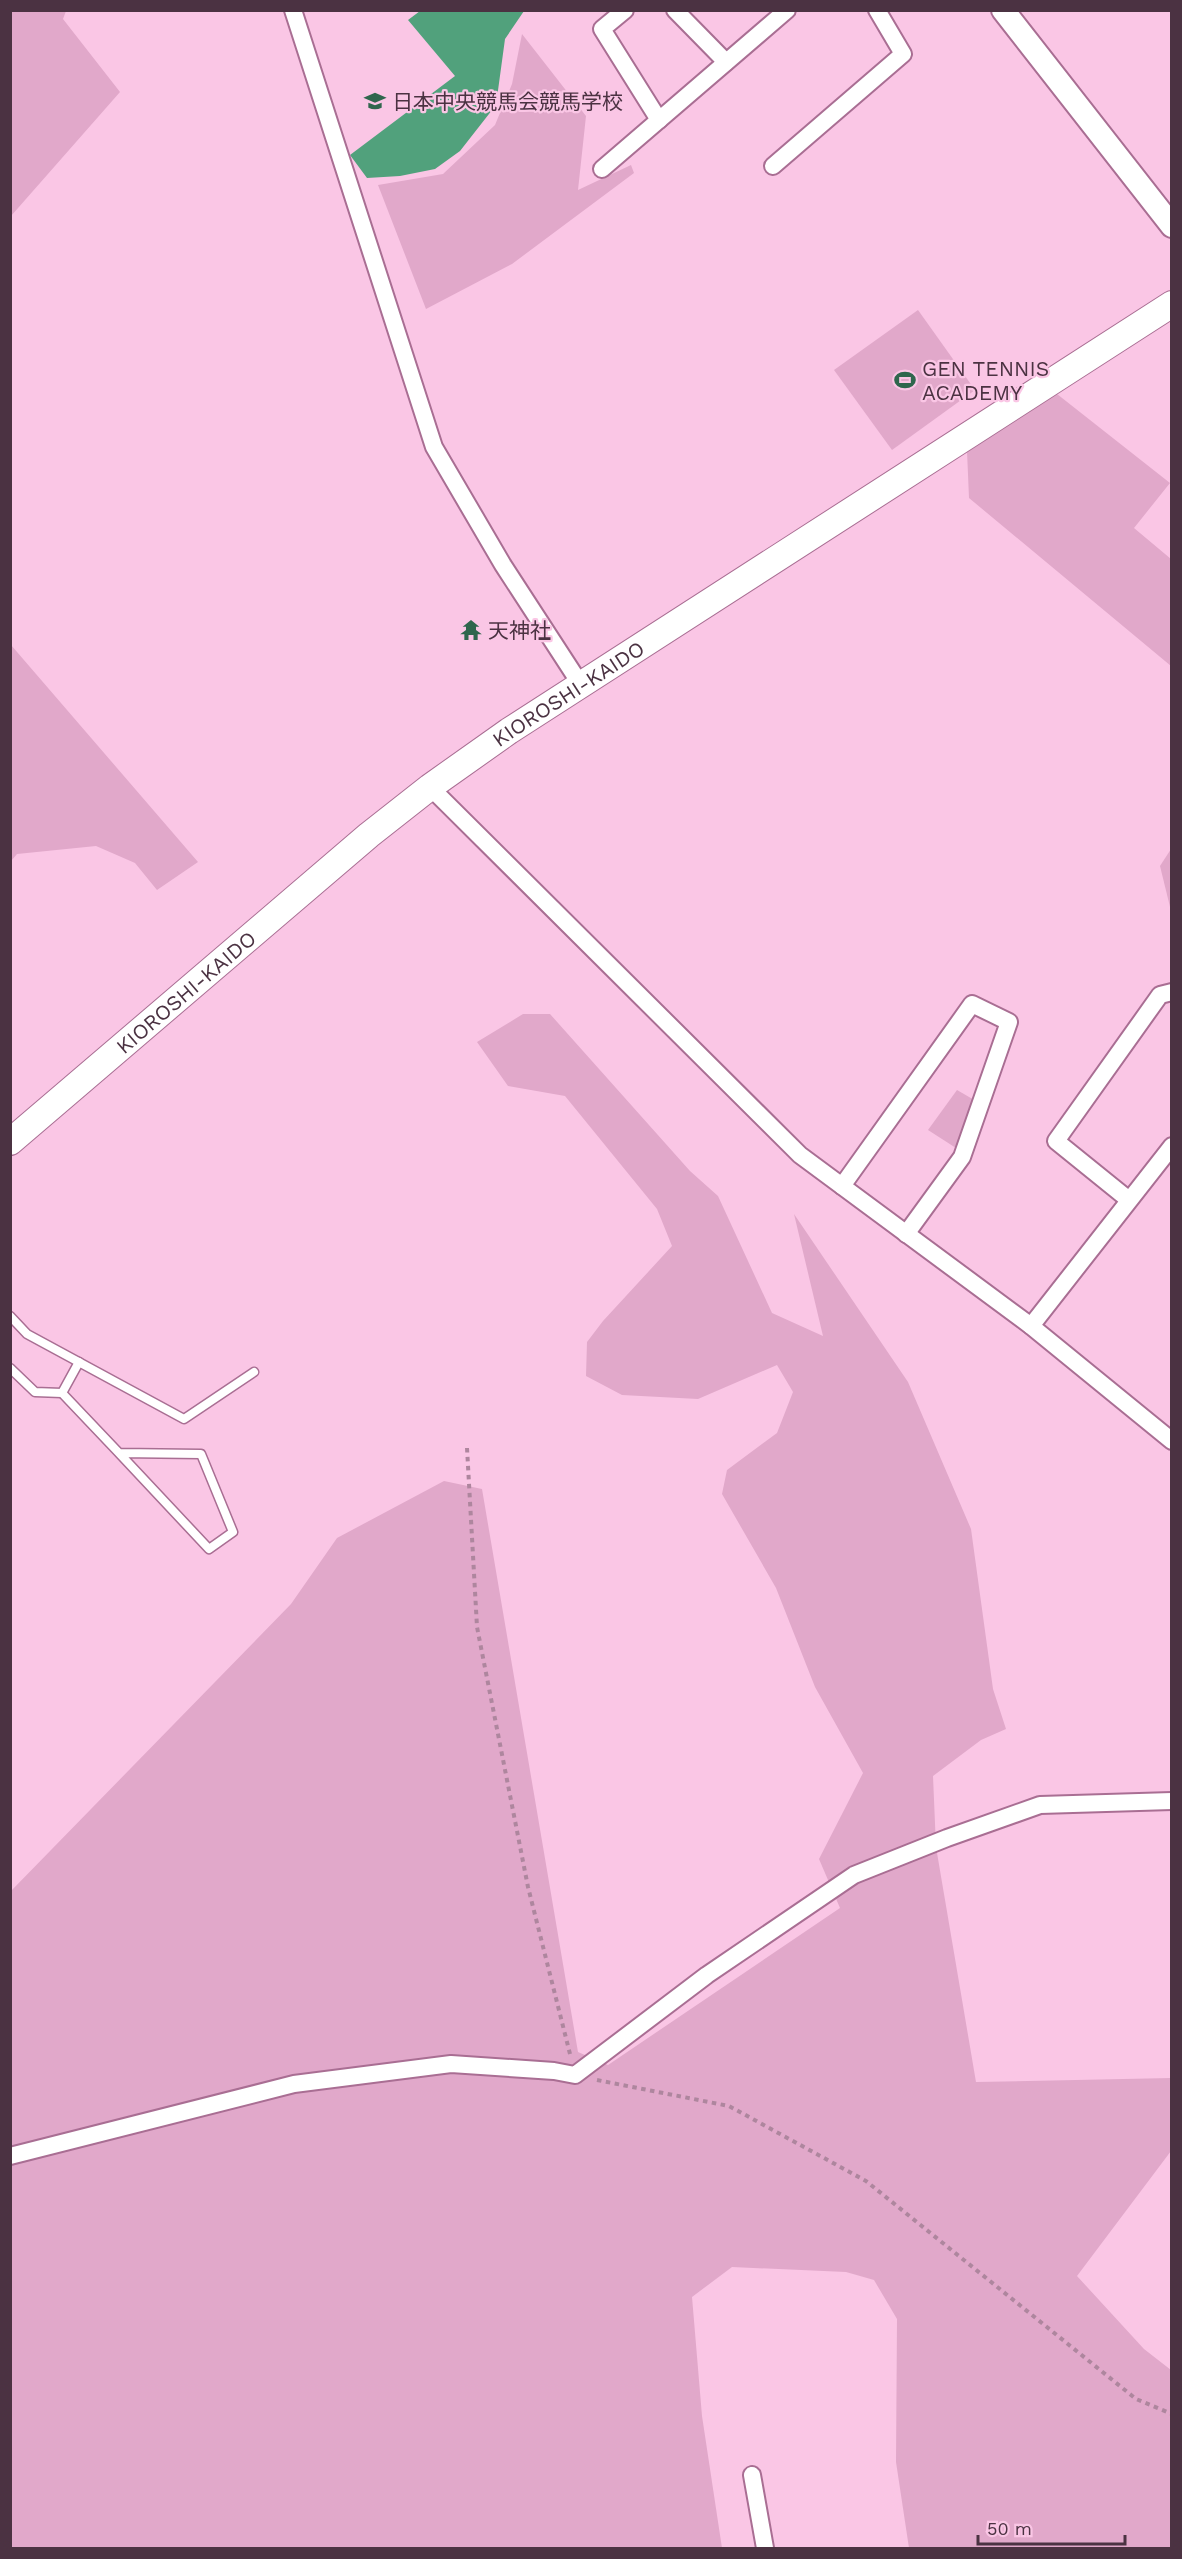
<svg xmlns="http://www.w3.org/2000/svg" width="1182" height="2559" font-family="'Work Sans','Noto Sans JP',sans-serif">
<rect width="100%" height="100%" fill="#fac6e5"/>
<g fill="#e1a8ca">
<path d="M11,10l55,1 -3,8 57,73 -109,124z"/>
<path d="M522,34l64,82 -8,74 53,-25 3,8 -122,91 -86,45 -48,-124 65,-11 52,-49 17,-41z"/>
<path d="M918,310l57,80 -83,60 -58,-80z"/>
<path d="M1057,394l113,89 -36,45 37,31v107l-202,-168 -2,-47z"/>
<path d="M11,645l187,217 -41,28 -22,-27 -39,-17 -79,8 -6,7z"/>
<path d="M1171,849v62l-11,-45z"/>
<path d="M523,1014h27l140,157 28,25 54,117 51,23 -29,-122 114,168 63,147 22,160 13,40 -25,11 -48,36 3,71 40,235 195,-4v73l-94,125 67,73 27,21v178h-262l-13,-86 1,-143 -23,-39 -28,-8 -114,-5 -40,30 10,119 20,132h-711v-657l280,-287 46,-66 107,-57 38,8 96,563 30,13 232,-157 -21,-49 44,-86 -48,-86 -39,-99 -54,-94 5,-24 50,-37 16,-41 -16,-27 -79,34 -76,-4 -36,-19 1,-34 16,-21 69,-75 -15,-37 -92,-113 -57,-10 -31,-44z"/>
<path d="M957,1090l19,11 -20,47 -28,-18z"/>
</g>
<path fill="#51a17c" d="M420,11h104l-19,28 -9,66 -36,46 -25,18 -35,7 -33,2 -17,-23 105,-79 -47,-56z"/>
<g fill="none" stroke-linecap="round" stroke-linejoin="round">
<defs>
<g id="lane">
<path d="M10,1316l17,18 157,85 70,-47"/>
<path d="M10,1368l25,24 27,1 17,-31"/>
<path d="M62,1393l57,60 82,1 32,78 -24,17 -90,-96"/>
</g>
<g id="street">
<path d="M293,10l141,437 69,118 78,120"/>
<path d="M625,10l-23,19 57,91"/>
<path d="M675,10l51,52"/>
<path d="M773,166l130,-112 -26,-44"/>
<path d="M602,169l185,-159"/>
<path d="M430,787l370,368 231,171 141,115"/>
<path d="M842,1186l130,-182 37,18 -47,135 -56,77"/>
<path d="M1129,1200l-73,-59 104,-146 12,-3"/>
<path d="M1031,1326l141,-180"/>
<path d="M10,2156l284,-72 157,-20 103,7 21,4 132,-100 147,-100 93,-37 93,-33 132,-4"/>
<path d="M752,2475l13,73"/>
</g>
<path id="secondary" d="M1003,10l169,216"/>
<g id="primary">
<path id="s1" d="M10,1142l359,-307 61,-48 79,-56 663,-427"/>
</g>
</defs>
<use href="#lane" stroke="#a96e93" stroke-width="11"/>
<use href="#street" stroke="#a96e93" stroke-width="20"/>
<use href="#secondary" stroke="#a96e93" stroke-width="26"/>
<use href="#primary" stroke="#a96e93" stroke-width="28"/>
<g stroke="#ae869e" stroke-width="4" stroke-dasharray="4.5 4.5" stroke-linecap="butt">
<path d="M467,1448l10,179 51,260 43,171"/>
<path d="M597,2080l132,26 137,75 270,218 36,15"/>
</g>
<use href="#lane" stroke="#fff" stroke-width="8"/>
<use href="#street" stroke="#fff" stroke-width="16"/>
<use href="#secondary" stroke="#fff" stroke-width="22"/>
<use href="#primary" stroke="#fff" stroke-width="26"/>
</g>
<defs>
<symbol id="university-bare" viewBox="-9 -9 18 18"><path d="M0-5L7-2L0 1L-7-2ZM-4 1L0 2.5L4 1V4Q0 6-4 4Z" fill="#2f664d" stroke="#fac6e5" stroke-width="2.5" paint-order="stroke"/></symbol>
<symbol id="stadium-bare" viewBox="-9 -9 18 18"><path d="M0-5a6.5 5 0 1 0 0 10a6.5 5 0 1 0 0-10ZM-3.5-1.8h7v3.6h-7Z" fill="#2f664d" stroke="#fac6e5" stroke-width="2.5" paint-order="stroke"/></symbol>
<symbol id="temple-bare" viewBox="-9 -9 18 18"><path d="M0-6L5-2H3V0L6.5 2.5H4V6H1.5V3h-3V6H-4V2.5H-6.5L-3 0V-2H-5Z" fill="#2f664d" stroke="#fac6e5" stroke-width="2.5" paint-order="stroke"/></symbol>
</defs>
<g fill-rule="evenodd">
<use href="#university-bare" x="360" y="86" width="30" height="30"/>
<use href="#stadium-bare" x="890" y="365" width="30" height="30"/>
<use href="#temple-bare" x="456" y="615" width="30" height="30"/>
</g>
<g text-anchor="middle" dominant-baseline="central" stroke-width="4.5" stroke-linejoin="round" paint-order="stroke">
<g font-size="21" fill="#4b3242" stroke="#fac6e5" text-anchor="start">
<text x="392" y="101">日本中央競馬会競馬学校</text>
<text x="922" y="368">GEN TENNIS<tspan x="922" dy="24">ACADEMY</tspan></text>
<text x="488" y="630">天神社</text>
</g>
<g font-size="21" fill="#4b3242" stroke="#fac6e5">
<text stroke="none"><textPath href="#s1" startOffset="717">KIOROSHI-KAIDO</textPath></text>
<text stroke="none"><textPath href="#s1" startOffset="231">KIOROSHI-KAIDO</textPath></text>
</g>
</g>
<rect width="1182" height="2559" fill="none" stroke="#4b3242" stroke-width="24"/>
<path d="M978 2535v9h147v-9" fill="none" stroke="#4b3242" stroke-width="3"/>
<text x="987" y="2535" font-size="18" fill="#4b3242" stroke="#fac6e5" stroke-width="4.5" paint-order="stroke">50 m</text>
</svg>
